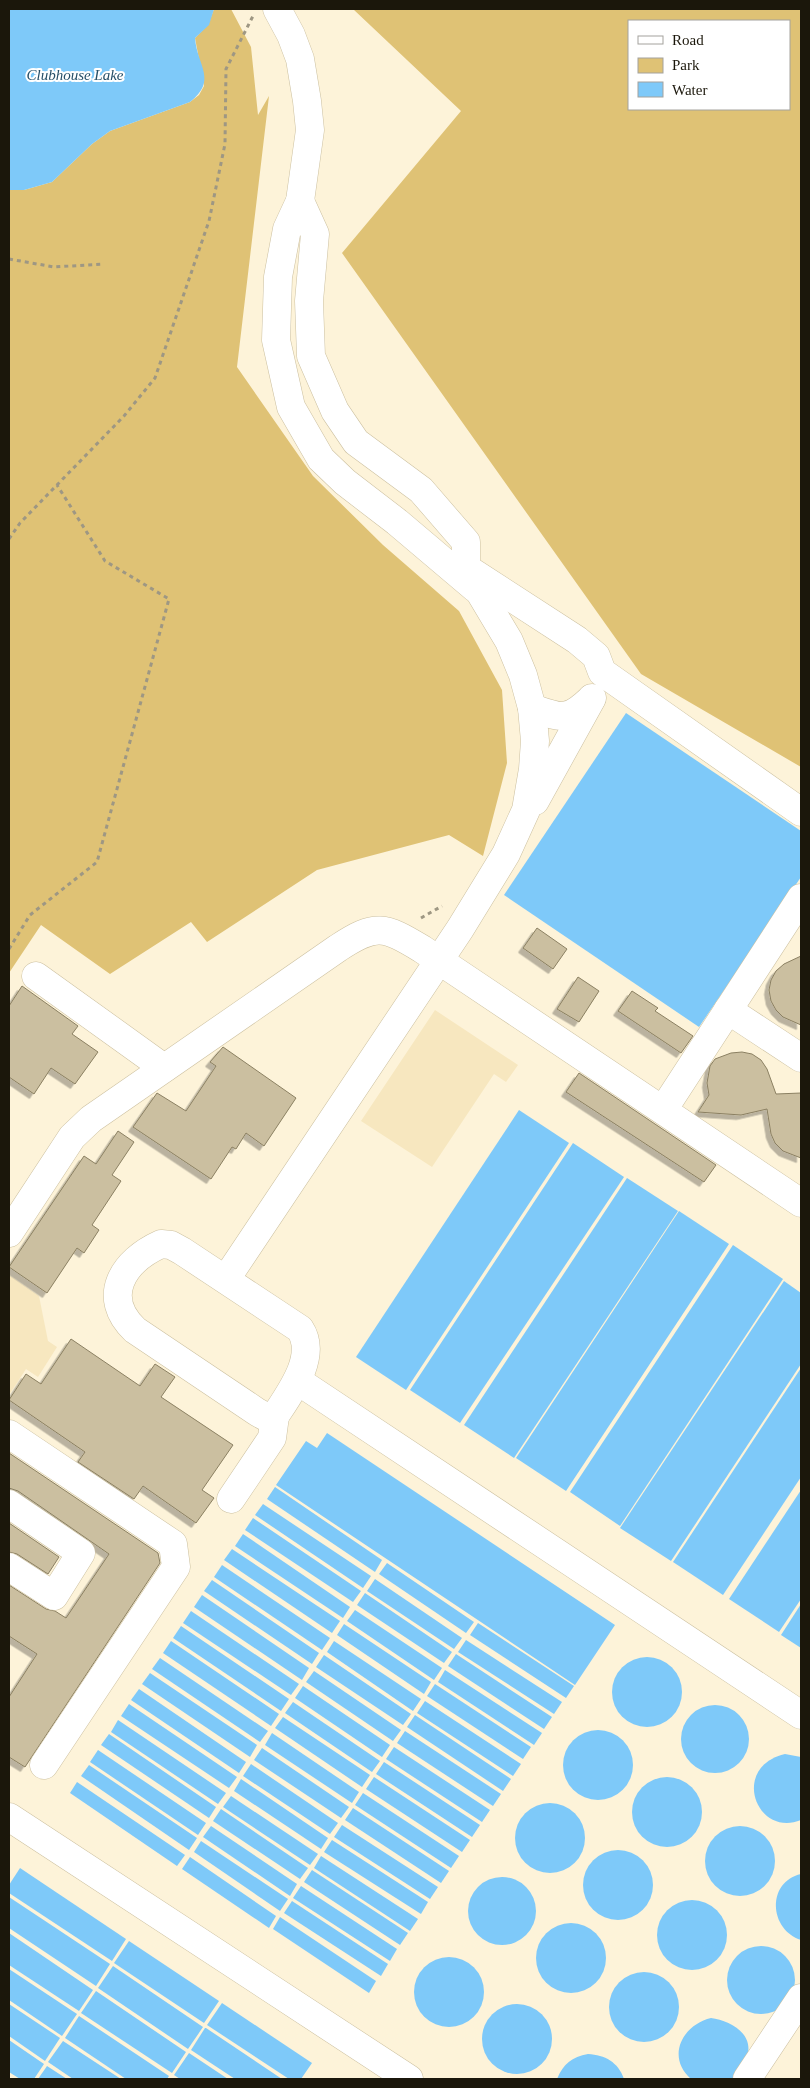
<svg xmlns="http://www.w3.org/2000/svg" width="810" height="2088" font-family="'Times New Roman',serif">
<defs>
<filter id="shadow"><feDropShadow dx="-4.5" dy="4.5" stdDeviation="0" flood-color="#0004"/></filter>
</defs>
<rect width="100%" height="100%" fill="#fdf3d9"/>
<g fill="#f7e7bf">
<path d="M435,1010l83,55 -12,17 -12,-8 -62,93 -71,-46z"/>
<path d="M9,1275l30,21 9,45 9,6 -19,30 -12,-8 -17,26z"/>
</g>
<g fill="#dfc275" fill-rule="evenodd">
<path d="M214,9h17l20,38 7,68 11,-19 -32,271 76,109 70,69 76,66 43,79 5,73 -24,93 -34,-21 -132,35 -110,72 -16,-20 -81,52 -69,-49 -32,48v-783h15l28,-8 40,-38 18,-13 80,-29 9,-7 5,-9 -9,-48 13,-13z"/>
<path d="M353,9h448v758l-160,-93 -299,-421 119,-142zM629,21h160v88h-160z"/>
</g>
<g fill="#7ec9f9">
<path d="M9,9h205l-5,16 -14,13c2,28 23,42 -5,64l-80,29 -18,13 -40,38 -28,8h-15z"/>
<path d="M626,713l175,118v46l-102,150 -195,-132z"/>
<path d="M519,1110l50,33 -163,247 -50,-33z"/>
<path d="M573,1143l51,34 -164,246 -50,-33z"/>
<path d="M627,1178l51,33 -164,247 -50,-33z"/>
<path d="M679,1211l50,33 -163,247 -50,-33z"/>
<path d="M733,1245l50,34 -163,247 -50,-34z"/>
<path d="M784,1281l17,12v71l-130,197 -51,-33z"/>
<path d="M801,1368v109l-78,118 -50,-33z"/>
<path d="M327,1433l288,192 -40,60 -299,-200 30,-44 11,7z"/>
<path d="M275,1487l107,73 -7,12 -108,-73z"/>
<path d="M801,1490v109l-22,33 -50,-33z"/>
<path d="M263,1504l108,72 -8,12 -108,-73z"/>
<path d="M253,1518l108,73 -8,11 -108,-72z"/>
<path d="M243,1534l107,73 -7,11 -108,-72z"/>
<path d="M232,1549l108,72 -8,12 -108,-73z"/>
<path d="M387,1563l87,59 -8,11 -87,-59z"/>
<path d="M222,1565l108,73 -8,12 -108,-73z"/>
<path d="M375,1579l87,59 -8,11 -87,-58z"/>
<path d="M212,1580l107,73 -7,11 -108,-73z"/>
<path d="M365,1593l87,59 -8,11 -87,-58z"/>
<path d="M202,1595l107,73 -7,12 -108,-73z"/>
<path d="M801,1604v44l-20,-13z"/>
<path d="M355,1610l87,58 -8,12 -87,-59z"/>
<path d="M191,1611l108,73 -8,11 -108,-72z"/>
<path d="M478,1623l96,63 -8,12 -96,-63z"/>
<path d="M344,1624l87,58 -7,12 -87,-59z"/>
<path d="M181,1626l108,73 -8,12 -108,-73z"/>
<path d="M466,1640l96,62 -8,12 -96,-62z"/>
<path d="M171,1641l108,73 -8,12 -108,-73z"/>
<path d="M334,1641l87,58 -8,12 -86,-59z"/>
<path d="M456,1654l96,63 -8,12 -96,-63z"/>
<path d="M324,1655l87,59 -8,11 -87,-58z"/>
<circle cx="647" cy="1692" r="35"/>
<path d="M160,1658l108,73 -8,11 -108,-73z"/>
<path d="M445,1670l97,63 -8,12 -96,-63z"/>
<path d="M314,1671l87,59 -8,11 -87,-59z"/>
<path d="M150,1673l107,72 -7,12 -108,-73z"/>
<path d="M435,1684l96,63 -8,12 -96,-63z"/>
<path d="M303,1686l87,59 -8,12 -87,-59z"/>
<path d="M139,1689l107,73 -7,11 -108,-73z"/>
<path d="M425,1701l96,63 -8,12 -96,-63z"/>
<path d="M293,1702l87,59 -8,11 -87,-59z"/>
<path d="M129,1704l108,73 -8,11 -108,-72z"/>
<circle cx="715" cy="1739" r="34"/>
<path d="M415,1715l96,64 -8,12 -96,-64z"/>
<path d="M283,1717l87,58 -8,12 -87,-59z"/>
<path d="M118,1720l108,73 -8,11 -107,-72z"/>
<circle cx="598" cy="1765" r="35"/>
<path d="M405,1731l96,63 -8,12 -96,-63z"/>
<path d="M272,1733l87,59 -7,11 -87,-58z"/>
<path d="M109,1734l107,73 -7,11 -108,-73z"/>
<path d="M394,1747l96,63 -8,12 -96,-63z"/>
<path d="M262,1748l87,59 -8,11 -87,-58z"/>
<path d="M98,1750l108,73 -8,12 -108,-73z"/>
<path d="M785,1754l16,3v63c-45,18 -71,-53 -16,-66z"/>
<path d="M384,1762l96,63 -8,12 -96,-63z"/>
<path d="M251,1764l87,59 -8,11 -87,-58z"/>
<path d="M89,1765l108,73 -8,12 -108,-74z"/>
<path d="M374,1777l96,63 -8,12 -96,-63z"/>
<circle cx="667" cy="1812" r="35"/>
<path d="M241,1779l87,59 -7,11 -87,-58z"/>
<path d="M77,1782l108,73 -8,11 -107,-73z"/>
<path d="M363,1793l96,63 -8,12 -96,-63z"/>
<path d="M231,1796l87,58 -8,11 -87,-58z"/>
<circle cx="550" cy="1838" r="35"/>
<path d="M353,1808l96,63 -8,12 -96,-63z"/>
<path d="M221,1809l87,59 -8,11 -87,-58z"/>
<path d="M342,1825l96,62 -8,12 -96,-62z"/>
<path d="M211,1826l86,58 -7,12 -87,-59z"/>
<circle cx="740" cy="1861" r="35"/>
<path d="M332,1840l96,62 -7,12 -97,-62z"/>
<path d="M201,1841l87,58 -8,12 -86,-59z"/>
<circle cx="618" cy="1885" r="35"/>
<path d="M321,1856l97,63 -8,12 -96,-63z"/>
<path d="M190,1857l86,59 -7,12 -87,-59z"/>
<path d="M20,1868l106,71 -14,22 -103,-68v-8z"/>
<path d="M312,1870l96,63 -8,12 -96,-63z"/>
<path d="M801,1874v66c-32,-10 -35,-58 0,-66z"/>
<circle cx="502" cy="1911" r="34"/>
<path d="M301,1886l96,63 -7,12 -97,-63z"/>
<path d="M9,1897l101,67 -14,22 -87,-58z"/>
<circle cx="692" cy="1935" r="35"/>
<path d="M292,1901l96,63 -7,12 -97,-63z"/>
<path d="M280,1917l96,64 -7,12 -96,-64z"/>
<circle cx="571" cy="1958" r="35"/>
<path d="M9,1933l84,57 -14,21 -70,-46z"/>
<path d="M129,1941l90,60 -15,22 -90,-60z"/>
<circle cx="761" cy="1980" r="34"/>
<circle cx="449" cy="1992" r="35"/>
<path d="M113,1966l90,61 -15,22 -90,-61z"/>
<path d="M9,1969l68,45 -15,22 -53,-36z"/>
<circle cx="644" cy="2007" r="35"/>
<path d="M96,1991l90,61 -14,21 -91,-60z"/>
<path d="M222,2003l90,60 -11,16h-12l-82,-54z"/>
<path d="M9,2004l51,34 -15,23 -36,-25z"/>
<circle cx="517" cy="2039" r="35"/>
<path d="M79,2016l90,60 -2,3h-41l-61,-41z"/>
<path d="M711,2018c17,2 41,14 37,35 -1,9 -9,19 -12,26h-45c-25,-22 -9,-54 20,-61z"/>
<path d="M205,2028h1l76,51h-47l-44,-29z"/>
<path d="M9,2040l35,24 -10,15h-14l-11,-7z"/>
<path d="M63,2041l58,38h-48l-25,-17z"/>
<path d="M189,2053l39,26h-48l-6,-4z"/>
<path d="M588,2054c17,1 30,8 36,25h-67c6,-15 15,-22 31,-25z"/>
<path d="M47,2066l20,13h-29z"/>
</g>
<g fill="#cbbfa0" stroke="#8b8062" filter="url(#shadow)">
<path d="M537,928l30,21 -14,20 -30,-21z"/>
<path d="M801,956v69l-18,-8 -7,-7 -5,-9 -2,-11 2,-10 5,-9 8,-7z"/>
<path d="M578,977l21,14 -20,31 -22,-13z"/>
<path d="M22,986l56,40 -6,8 26,18 -23,32 -24,-16 -17,26 -25,-17v-71z"/>
<path d="M632,991l26,17 -3,3 38,25 -12,17 -63,-42z"/>
<path d="M223,1047l73,51 -32,48 -18,-13 -10,16 -4,-2 -21,32 -78,-52 24,-34 29,18 30,-45 -6,-4z"/>
<path d="M742,1052l10,2 9,6 6,9 9,25 25,-1v65l-18,-7 -8,-8 -4,-9 -4,-25 -26,6 -43,-3 11,-17 -2,-12 3,-17 5,-7 16,-6z"/>
<path d="M579,1073l137,92 -12,17 -138,-90z"/>
<path d="M118,1131l16,11 -22,33 9,6 -29,44 7,5 -15,23 -7,-5 -30,45 -38,-26 75,-111 12,8z"/>
<path d="M71,1339l69,47 15,-22 20,13 -14,20 72,48 -31,45 12,8 -18,25 -53,-37 -9,13 -56,-37 7,-10 -76,-52 17,-26 15,10z"/>
<path d="M9,1453l149,100 2,10 -135,204 -16,-10v-60l28,-43 -28,-18v-51l37,24 9,2 11,7 43,-64 -91,-63 -9,-3z"/>
<path d="M9,1523l50,34 -11,17 -31,-20 -8,-2z"/>
</g>
<g fill="none" stroke-linecap="round" stroke-linejoin="round">
<defs>
<g id="minor">
<path d="M277,9l14,26 9,24 7,42 3,29 -10,71 -13,28 -9,48 -2,63 15,67 30,52 24,23 52,40 78,66"/>
<path d="M300,201l15,33 -6,67 2,55 24,55 21,31 65,48 45,52v26l111,72 19,16 6,16 199,140"/>
<path d="M532,708c29,10 35,14 59,-9"/>
<path d="M535,801l57,-103"/>
<path d="M36,976l128,92"/>
<path d="M728,1010l73,48"/>
<path d="M663,1110l138,-212"/>
<path d="M9,1233l63,-96 19,-18 247,-171c38,-25 46,-22 84,1l379,254"/>
<path d="M161,1244l10,1 11,6 118,78c18,27 -10,64 -25,87l-7,2 -11,-6 -122,-82c-35,-33 -12,-69 26,-86z"/>
<path d="M226,1279l234,-350 46,-75 20,-44 7,-41 2,-28 -3,-33 -9,-33 -14,-34 -40,-67"/>
<path d="M298,1381l503,334"/>
<path d="M9,1434l164,110 3,23 -132,198"/>
<path d="M231,1499l41,-61 3,-22"/>
<path d="M9,1504l72,49 -27,43 -45,-29"/>
<path d="M9,1817l400,262"/>
<path d="M747,2079l54,-81"/>
</g>
</defs>
<use href="#minor" stroke="#ccc0a0" stroke-width="29"/>
<g stroke="#9e9783" stroke-width="3" stroke-dasharray="4 4" stroke-linecap="butt">
<path d="M9,259l45,8 49,-3"/>
<path d="M9,539l11,-16 104,-107 31,-38 54,-157 16,-77 1,-75 27,-53"/>
<path d="M421,918l21,-12"/>
<path d="M9,949l21,-34 67,-53 72,-263 -64,-38 -48,-76"/>
</g>
<use href="#minor" stroke="#fff" stroke-width="28"/>
</g>
<g text-anchor="middle" dominant-baseline="central" stroke-width="4" stroke-linejoin="round" paint-order="stroke">
<g font-size="15" font-style="italic" fill="#264f68" stroke="#fff">
<text x="75" y="75">Clubhouse Lake</text>
</g>
</g>
<rect width="810" height="2088" fill="none" stroke="#1b170b" stroke-width="20"/>
<rect x="628" y="20" width="162" height="90" fill="#ffffff" stroke="#a4a29d"/>
<rect x="638" y="36" width="25" height="8" fill="#ffffff" stroke="#a4a29d"/>
<text x="672" y="45" font-size="15" fill="#1b170b">Road</text>
<rect x="638" y="58" width="25" height="15" fill="#dfc275" stroke="#a4a29d"/>
<text x="672" y="70" font-size="15" fill="#1b170b">Park</text>
<rect x="638" y="82" width="25" height="15" fill="#7ec9f9" stroke="#a4a29d"/>
<text x="672" y="95" font-size="15" fill="#1b170b">Water</text>
</svg>
